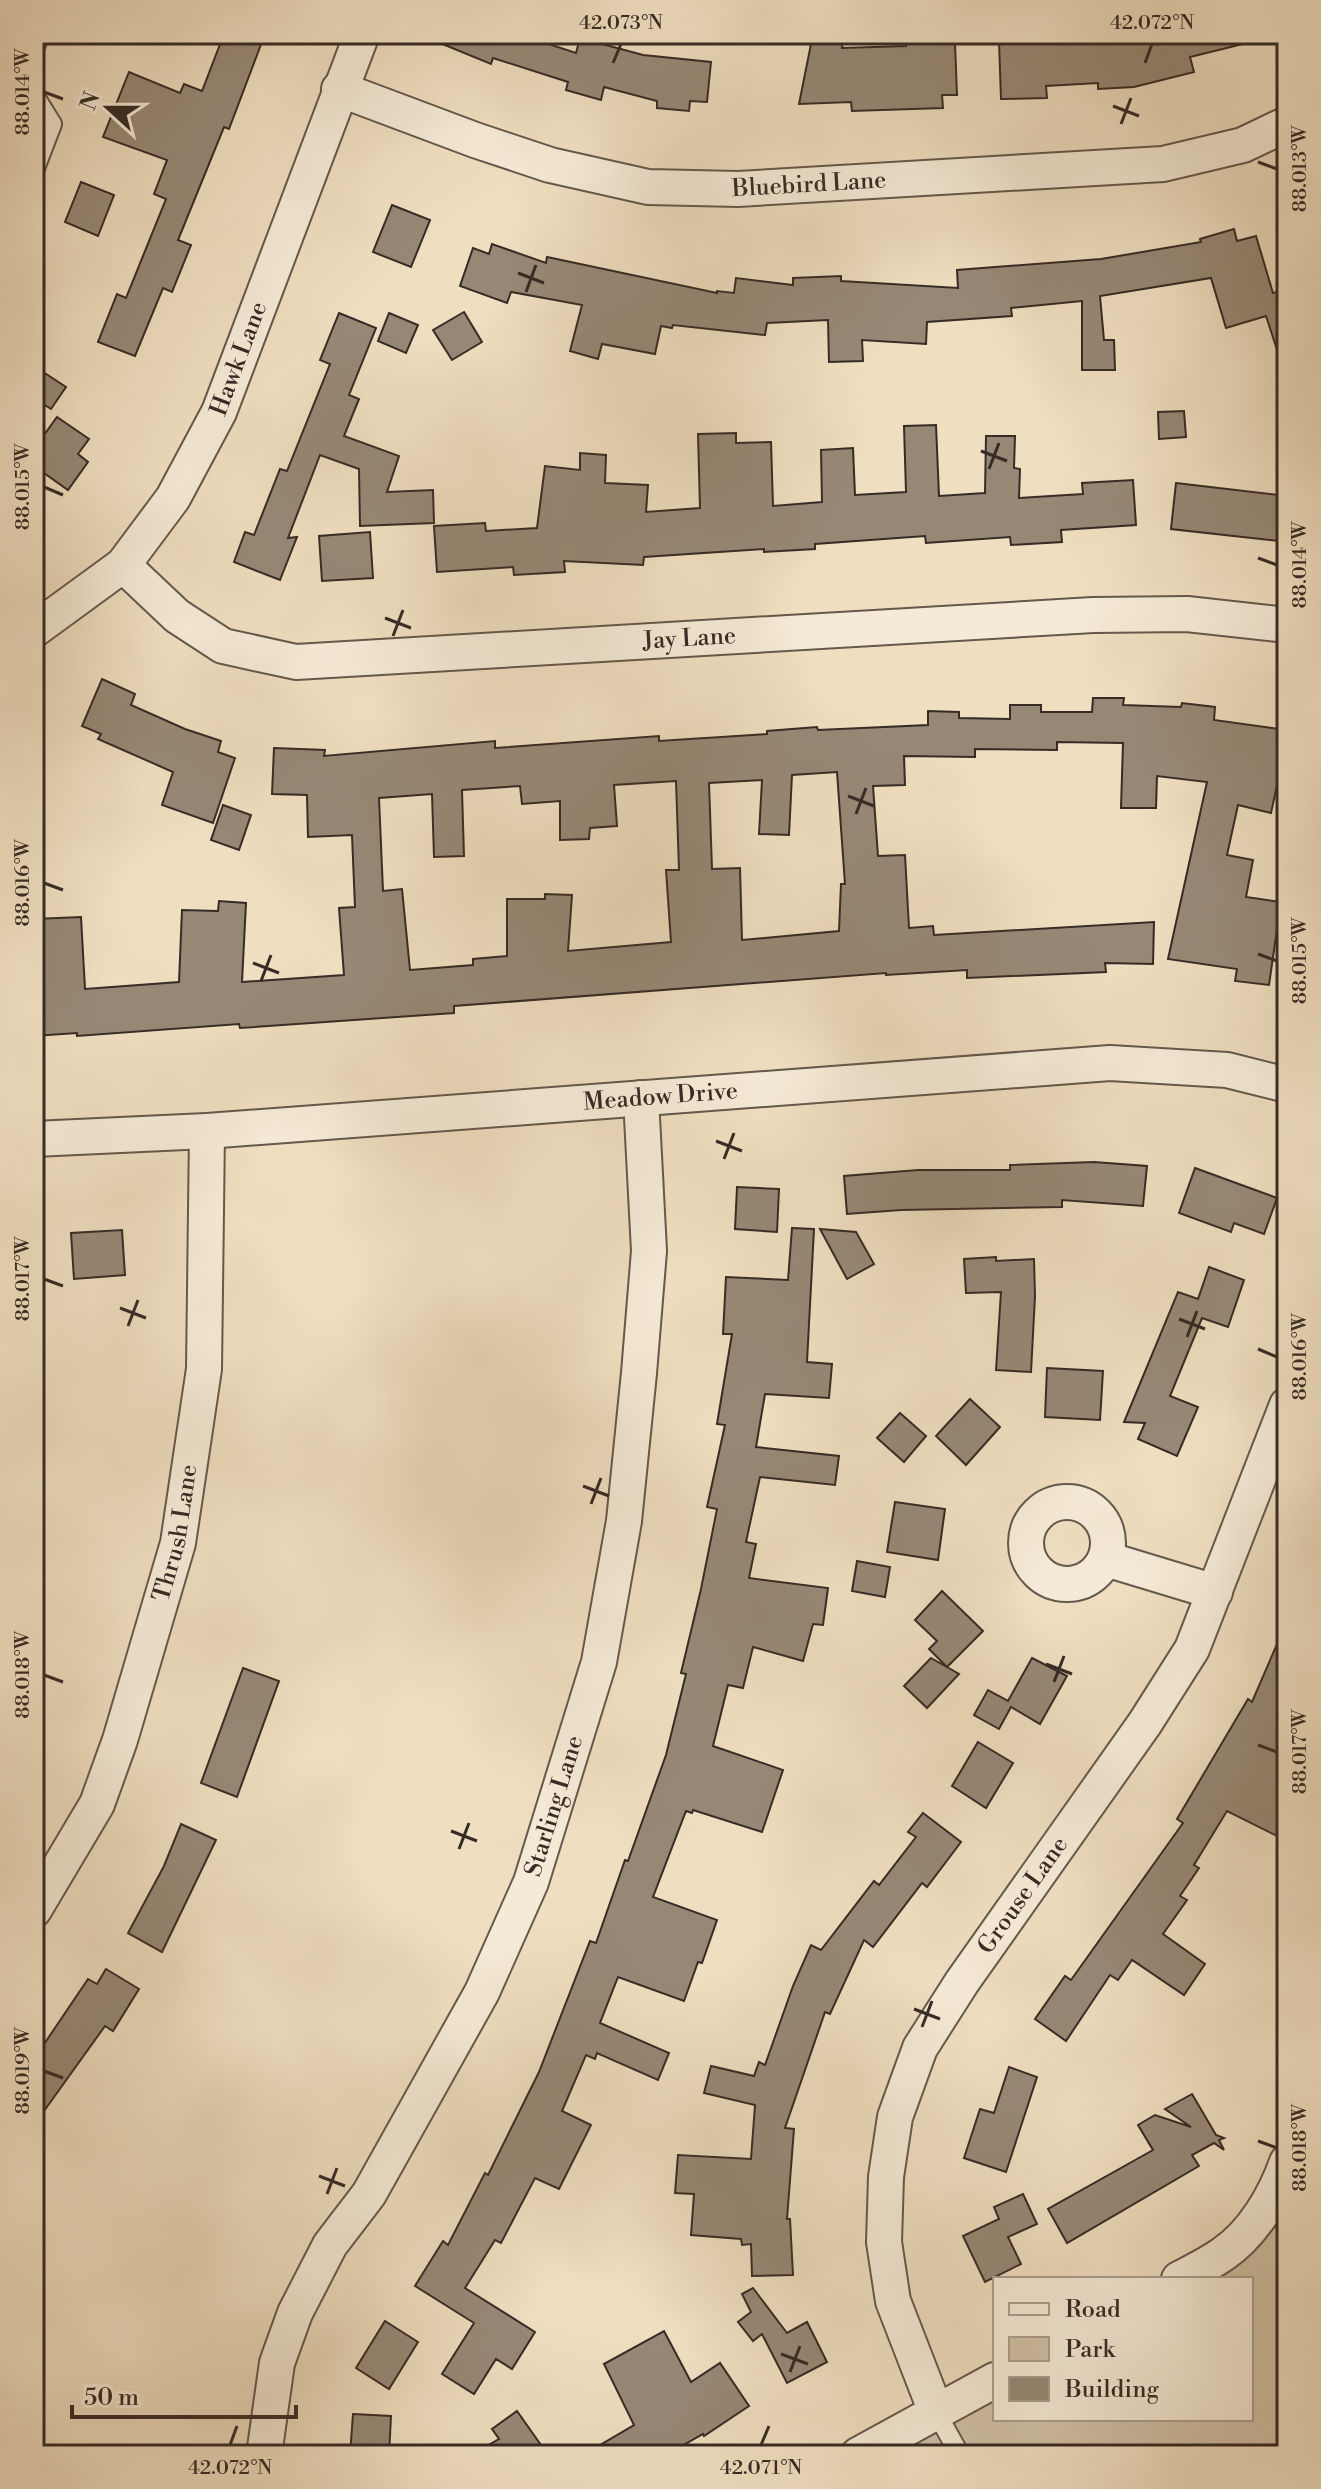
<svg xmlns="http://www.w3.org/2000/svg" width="1321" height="2489" font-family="'Libre Bodoni',serif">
<rect width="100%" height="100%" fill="#efdec0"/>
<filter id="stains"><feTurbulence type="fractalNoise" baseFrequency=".0025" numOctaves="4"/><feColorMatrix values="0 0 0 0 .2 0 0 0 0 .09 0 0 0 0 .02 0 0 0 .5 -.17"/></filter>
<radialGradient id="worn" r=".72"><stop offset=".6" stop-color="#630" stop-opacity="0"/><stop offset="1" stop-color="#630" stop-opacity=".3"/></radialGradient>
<path fill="#d0c0a6" stroke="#847666" stroke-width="2" d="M1287,2203v252h-394l102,-56v20h256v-140h-53l79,-53z"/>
<g fill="#978876" stroke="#372b25" stroke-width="2" fill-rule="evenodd">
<path d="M224,34h41l-36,95 -5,-2 -46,113 13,5 -19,47 -9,-4 -28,68 -37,-14 19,-48 9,4 40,-99 -12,-5 13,-34 -64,-23 26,-65 51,21 4,-9 18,7z"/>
<path d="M418,34h100l58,19 4,-15 63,17 68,7 -4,40 -17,-1 -1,10 -32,-3v-7l-53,-14 -3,13 -35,-10 2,-8 -75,-24 -2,6z"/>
<path d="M813,34h31l-2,14 64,-2v-12h37v10l12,-1 2,52h-15l1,13 -91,3 -1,-9 -52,2z"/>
<path d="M1148,34h98l1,9 -57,14 4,15 -60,15 -36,2v-6l-52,3 1,12 -46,1 -2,-58 47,-1v4l103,-8z"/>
<path d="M81,182l33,13 -16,41 -33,-14z"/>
<path d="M392,205l38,15 -19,47 -38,-15z"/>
<path d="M1234,229l3,12 19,-5 17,57 14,-4v76h-5l-16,-49 -40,12 -15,-50 -111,18 4,44h10l1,30h-33v-69l-71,7 1,8 -85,6 -1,22 -64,-4 1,21 -34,1 -1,-42 -61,3 -2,12 -92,-10 -1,3 -11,-2 -6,28 -53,-10 -4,15 -28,-8 12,-46 -71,-13 -4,11 -47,-17 13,-38 16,6 3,-10 54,19 1,-6 170,36v-2l17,2 2,-15 57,7v-7l48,-2v5l117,7 -1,-18 144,-11 100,-17 -1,-3z"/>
<path d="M464,312l18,30 -30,18 -19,-30z"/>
<path d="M339,313l37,15 -27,67 10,4 -15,37 55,20 -12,36 46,-2 1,33 -74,3 -1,-57 -39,-14 -32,83 9,-1 -17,43 -46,-18 11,-30 9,3 26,-66 7,2 43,-107 -10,-4z"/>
<path d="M389,313l29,12 -12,28 -28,-12z"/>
<path d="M34,366l32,21 -15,22 -17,-11z"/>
<path d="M1184,411l2,26 -27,2 -1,-27z"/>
<path d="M57,417l32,22 -11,15 10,8 -20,28 -34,-24v-17z"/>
<path d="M936,425l3,71 46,-3 1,-57h29l-1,32 6,1 -1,29 64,-4 -1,-11 51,-3 3,45 -75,5 1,12 -51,3 -1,-8 -84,6 -1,-7 -110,8v5l-51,3v-3l-120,8 -1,8 -79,-4 1,11 -51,3 -1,-8 -76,5 -3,-46 51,-3 1,8 51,-3 8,-62 35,4v-17l26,2 -1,28 43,2 -2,27 54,-4 -2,-74 38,-1v10l35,-1 2,64 49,-4 -1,-52 32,-2 2,47 51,-3 -2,-66z"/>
<path d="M1176,483l111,13v46l-116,-13z"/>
<path d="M370,532l3,46 -51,3 -3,-45z"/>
<path d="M102,679l33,15 -4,11 54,24 36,12 -3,11 17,6 -22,65 -51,-18 11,-33 -75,-33 3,-5 -19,-8z"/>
<path d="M1093,698h31l-1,7 58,2 1,-4 33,4 -1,13 73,10v37h-6l-10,46 -33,-8 -11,50 26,5 -7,37 35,5 -12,83 -34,-4 2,-12 -69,-10 39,-177 -50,-6 -1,32h-35l2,-65 -66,-1v8l-82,-1v8l-71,-1 1,29 -32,1 5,70 27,-1 4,73 24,-2 1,9 220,-13 -1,42 -48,-1 1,9 -139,6v-8l-81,5v-2l-432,33v7l-214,15 -1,-4 -162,12v-3l-43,3v-117l47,-2 4,72 94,-7 3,-72 36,1 1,-10 27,2 -4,79 102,-7 -5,-67 16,-1 -3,-72 -44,2 -1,-42 -35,-1 2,-46 51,2 -1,6 171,-15v7l164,-12v5l108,-7v-3l50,-4 1,3 110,-5v-14l31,1v6l51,1v-14h31v7h51zM837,772l8,112h-4l-2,47 -97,9 -2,-72 -28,1 -3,-86 53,-3 -3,54 30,1 3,-60zM676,781l3,89h-13l5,72 -103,9 4,-56 -27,-1v5h-38v57l-34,3v6l-63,5 -8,-81 -19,2 -4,-93 53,-4 2,63 30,-1 -2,-66 58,-4 2,18 38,-3v39l29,-1 1,-11 27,-2 -3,-41z"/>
<path d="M223,805l28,10 -12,35 -28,-10z"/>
<path d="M1094,1162l53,4 -4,40 -81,-6v7l-161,3 -54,4 -3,-38 74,-6h92v-5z"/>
<path d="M1195,1168l82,30 -13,36 -30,-11 -3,9 -52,-19z"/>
<path d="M737,1187l42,2 -2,43 -42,-3z"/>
<path d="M792,1228l22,1 -7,133 25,2 -3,34 -64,-4 -9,53 83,9 -4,29 -75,-8 -14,65 10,2 -7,34 79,10 -5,37 -10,-1 -10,37 -50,-14 -10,41 -15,-3 -15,61 70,24 -21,62 -69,-22 -1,3 -6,-2 -33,86 64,23 -15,43 -4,-1 -14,39 -66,-24 -18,46 69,30 -11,27 -61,-27 -2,6 -9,-4 -24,56 29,14 -32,64 -24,-11 -34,65 -6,-3 -30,48 70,44 -23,37 -16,-10 -22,35 -32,-20 32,-51 -59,-37 28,-45 5,4 37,-72 3,2 51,-103 51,-131 6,2 29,-83 3,1 38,-106 20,-81 -5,-1 20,-84 16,-80 -10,-2 18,-82 -8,-1 15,-90h-9l3,-57 62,3z"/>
<path d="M820,1229l36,3 18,32 -27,15z"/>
<path d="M122,1230l3,45 -51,4 -3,-46z"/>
<path d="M996,1257v4l38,-2 1,37 -4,76 -35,-2 5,-78 -35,1 -2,-34z"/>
<path d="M1209,1267l35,13 -16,47 -26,-9 -32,78 28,11 -21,49 -39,-17 7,-16 -21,-1 54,-130 20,7z"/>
<path d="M1047,1368l56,3 -3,49 -55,-3z"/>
<path d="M970,1399l30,28 -34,38 -30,-29z"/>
<path d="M900,1413l26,23 -22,26 -27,-24z"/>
<path d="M895,1502l50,7 -7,51 -51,-8z"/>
<path d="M857,1561l33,6 -5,30 -33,-6z"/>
<path d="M942,1591l41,40 -36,36 -18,-18 8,-8 -22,-21z"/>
<path d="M1287,1621v220l-60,-30 -33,54 5,3 -19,28 7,4 -24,34 42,30 -21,31 -52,-35 -14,20 -8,-5 -44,66 -31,-22 30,-43 6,4 112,-157 -6,-4 71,-120 4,3z"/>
<path d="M931,1658l28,16 -32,34 -23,-22z"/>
<path d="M1032,1658l35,18 -27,48 -29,-17 -12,22 -25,-14 14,-25 20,11z"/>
<path d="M243,1668l36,13 -42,116 -36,-14z"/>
<path d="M978,1742l35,21 -27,45 -34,-22z"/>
<path d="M923,1813l38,29 -34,45 -5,-4 -49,64 -9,-7 -34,74 -5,-2 -40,116 9,1 -7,90h3l3,56 -41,1 -1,-32 -9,1 -1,-6 -50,-4 3,-41 -19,-1 3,-38 73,4 4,-54 -51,-12 7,-27 43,10 5,-14 6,3 28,-79 18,-41 10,5 53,-69 5,4 37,-48 -8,-5z"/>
<path d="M181,1824l35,16 -54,112 -34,-19 36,-67z"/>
<path d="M106,1969l33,20 -26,42 -8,-5 -71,99v-66l54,-80 9,5z"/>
<path d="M1009,2067l28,10 -31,95 -42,-14 16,-49 14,4z"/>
<path d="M1192,2094l24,41 8,3 -5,2 5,10 -10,-7 -22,12 7,11 -132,77 -19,-34 105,-59 -15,-25 17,-10 36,12 -26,-18z"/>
<path d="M1023,2194l14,30 -29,13 13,27 -36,18 -22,-46 36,-17 -5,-12z"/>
<path d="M753,2288l34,45 20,-11 20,40 -40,21 -25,-49 -9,7 -15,-19 13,-10 -9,-18z"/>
<path d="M385,2321l33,21 -29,47 -33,-21z"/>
<path d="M664,2331l27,51 29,-19 29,43 -45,30 -1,-2 -37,21h-83l51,-30 -30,-61z"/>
<path d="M517,2411l31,44h-77l28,-16 -7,-10z"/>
<path d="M353,2414l38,2 -2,39h-39z"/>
</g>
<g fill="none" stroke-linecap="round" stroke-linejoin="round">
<defs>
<g id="service">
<path d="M34,50l6,-16"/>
<path d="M34,95l18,29 -18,47"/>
<path d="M936,2412l24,43"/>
</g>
<g id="minor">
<path id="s1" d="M339,89l136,51 75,25 98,22 90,2 425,-25 80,-19 44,-21"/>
<path id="s2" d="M123,565l54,51 46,30 73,16 797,-47 94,-1 100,11"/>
<path id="s3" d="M34,630l89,-65 50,-67 46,-86 143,-378"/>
<path id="s4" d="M34,1139l173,-8 903,-68 117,7 60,15"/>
<circle cx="1067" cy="1543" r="41"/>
<path d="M1106,1559l109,33"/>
<path id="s5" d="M34,1910l63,-106 23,-64 58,-197 26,-174 3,-238"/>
<path d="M1179,2279c15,-8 30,-15 44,-25 30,-20 52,-58 64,-92"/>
<path id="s6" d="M936,2412l-43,-111 -9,-59 2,-65 9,-60 25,-69 42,-66 183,-259 47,-74 95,-244"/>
<path id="s7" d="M264,2455l13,-92 18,-50 35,-68 39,-51 113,-202 49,-110 68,-220 25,-141 15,-148 10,-122 -8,-153"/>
<path d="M858,2455l137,-75"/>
</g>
</defs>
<use href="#service" stroke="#65584c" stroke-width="22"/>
<use href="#minor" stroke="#65584c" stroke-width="38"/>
<use href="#service" stroke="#f5ead6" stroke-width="18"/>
<use href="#minor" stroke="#f5ead6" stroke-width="34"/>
</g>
<path fill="none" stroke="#372b25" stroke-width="3" d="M613,63l8,-19M1145,63l7,-19M44,92l19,7M1113,106l26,10M1121,124l10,-26M1258,162l19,7M518,273l26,10M526,292l10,-27M981,451l26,10M989,469l10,-26M44,487l19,8M1258,558l19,7M385,618l26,10M393,636l10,-26M848,796l26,10M856,814l10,-26M44,883l19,7M1258,954l19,7M253,963l26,10M261,981l10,-26M716,1141l26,10M724,1159l10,-26M44,1279l19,7M120,1308l26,10M1179,1319l26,10M128,1326l10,-26M1187,1337l10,-26M1258,1349l19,8M583,1486l26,10M591,1504l10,-26M1046,1664l26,10M44,1675l19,7M1054,1682l10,-26M1258,1745l19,7M451,1831l26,10M459,1849l10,-26M914,2009l26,10M922,2027l10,-26M44,2071l19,7M1258,2141l19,7M319,2176l26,10M327,2194l10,-26M781,2354l27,10M790,2372l10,-26M230,2445l7,-19M761,2445l8,-19"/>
<g text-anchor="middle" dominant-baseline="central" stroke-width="6" stroke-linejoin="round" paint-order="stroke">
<g font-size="24" fill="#372b25" stroke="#f5ead6">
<text stroke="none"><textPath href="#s1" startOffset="486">Bluebird Lane</textPath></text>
<text stroke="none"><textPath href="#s3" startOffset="348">Hawk Lane</textPath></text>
<text stroke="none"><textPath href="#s2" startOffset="598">Jay Lane</textPath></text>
<text stroke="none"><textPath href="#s4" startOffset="628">Meadow Drive</textPath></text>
<text stroke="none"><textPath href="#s5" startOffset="406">Thrush Lane</textPath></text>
<text stroke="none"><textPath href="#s7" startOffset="718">Starling Lane</textPath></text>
<text stroke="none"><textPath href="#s6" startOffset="562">Grouse Lane</textPath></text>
</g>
</g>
<rect width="1321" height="2489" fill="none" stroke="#efdec0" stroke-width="88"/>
<rect x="993" y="2277" width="260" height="144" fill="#f5ead6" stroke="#a99e8f" stroke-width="2"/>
<rect x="1009" y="2303" width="40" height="12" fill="#f5ead6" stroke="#a99e8f" stroke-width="2"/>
<text x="1065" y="2317" font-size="24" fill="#372b25">Road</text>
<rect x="1009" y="2337" width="40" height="24" fill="#d0c0a6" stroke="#a99e8f" stroke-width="2"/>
<text x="1065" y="2357" font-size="24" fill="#372b25">Park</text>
<rect x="1009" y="2377" width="40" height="24" fill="#978876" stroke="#a99e8f" stroke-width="2"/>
<text x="1065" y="2397" font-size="24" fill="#372b25">Building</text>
<g transform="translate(108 108) rotate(291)" stroke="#f5ead6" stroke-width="6" paint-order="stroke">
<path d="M0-6L14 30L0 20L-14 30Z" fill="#372b25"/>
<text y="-12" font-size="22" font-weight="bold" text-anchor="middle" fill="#372b25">N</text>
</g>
<path d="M72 2405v12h224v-12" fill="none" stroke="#372b25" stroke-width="4"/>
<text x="84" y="2405" font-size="24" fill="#372b25" stroke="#f5ead6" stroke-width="6" paint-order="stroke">50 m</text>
<rect x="44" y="44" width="1233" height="2401" fill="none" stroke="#372b25" stroke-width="3"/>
<g font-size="20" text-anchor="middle" fill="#372b25">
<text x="621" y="29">42.073°N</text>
<text x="1152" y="29">42.072°N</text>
<text transform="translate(22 92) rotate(-90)" y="7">88.014°W</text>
<text transform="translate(1299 169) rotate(-90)" y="7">88.013°W</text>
<text transform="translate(22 487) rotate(-90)" y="7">88.015°W</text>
<text transform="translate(1299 565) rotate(-90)" y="7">88.014°W</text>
<text transform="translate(22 883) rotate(-90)" y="7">88.016°W</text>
<text transform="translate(1299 961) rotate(-90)" y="7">88.015°W</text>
<text transform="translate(22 1279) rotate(-90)" y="7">88.017°W</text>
<text transform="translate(1299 1357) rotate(-90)" y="7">88.016°W</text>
<text transform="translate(22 1675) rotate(-90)" y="7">88.018°W</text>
<text transform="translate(1299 1752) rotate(-90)" y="7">88.017°W</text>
<text transform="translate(22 2071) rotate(-90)" y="7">88.019°W</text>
<text transform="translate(1299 2148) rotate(-90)" y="7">88.018°W</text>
<text x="230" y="2474">42.072°N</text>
<text x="761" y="2474">42.071°N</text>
</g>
<rect width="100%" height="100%" filter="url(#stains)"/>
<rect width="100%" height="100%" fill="url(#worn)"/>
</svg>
